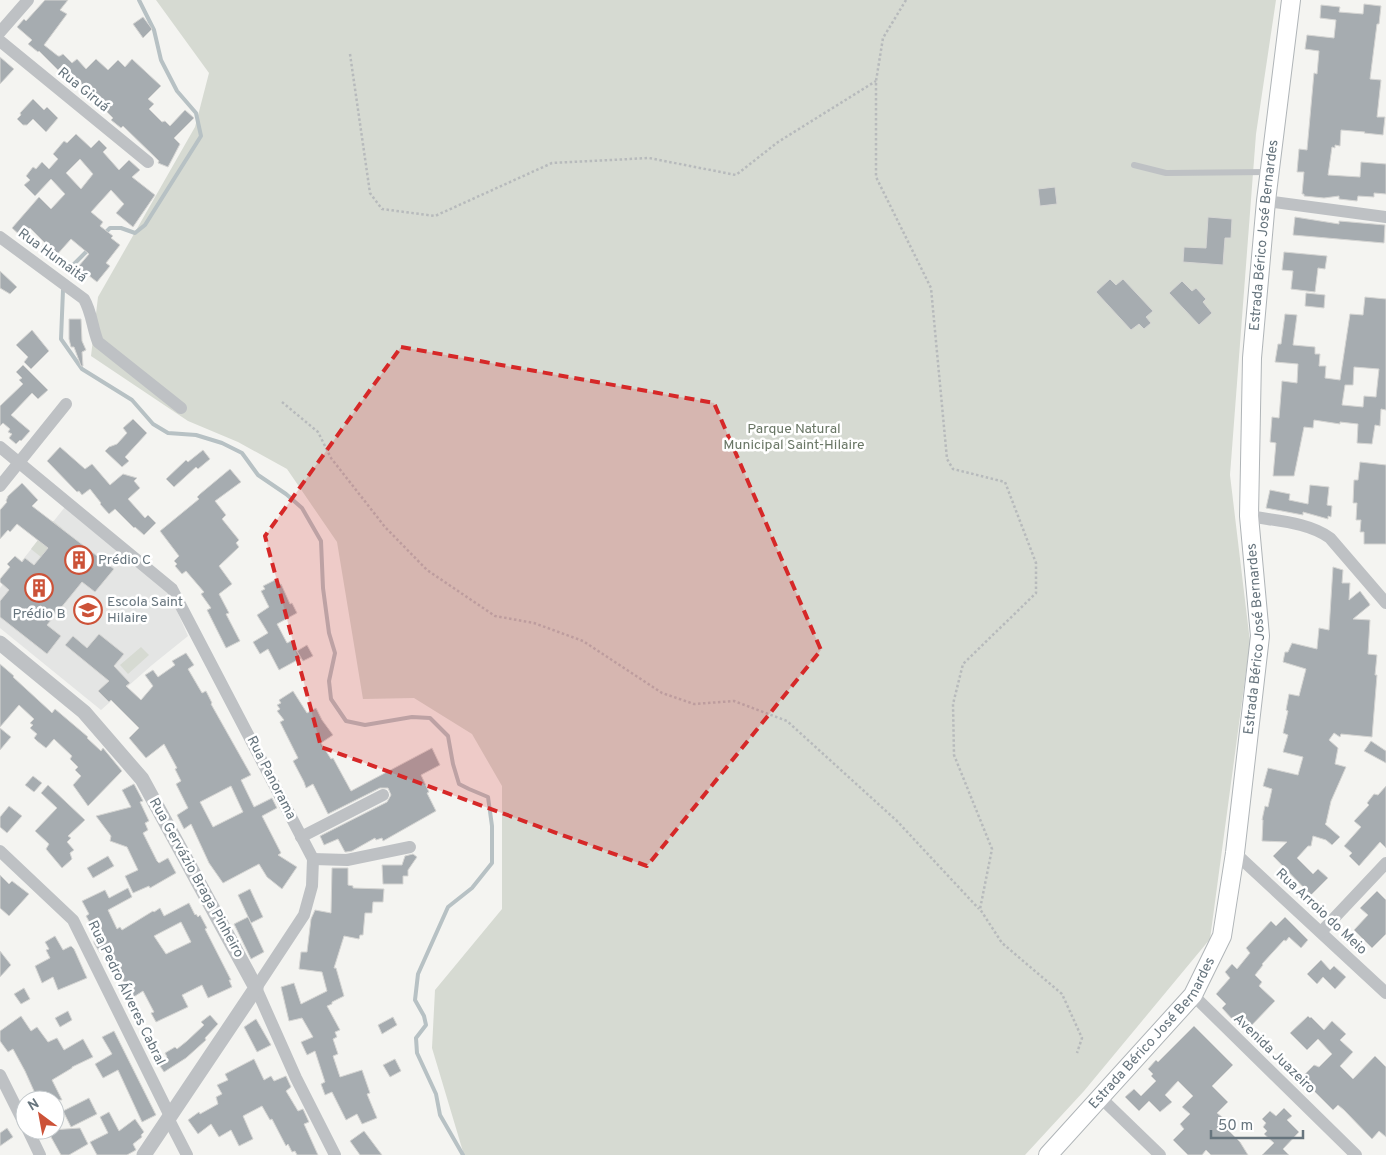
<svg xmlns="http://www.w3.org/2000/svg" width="1386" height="1155" font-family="Overpass,sans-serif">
<rect width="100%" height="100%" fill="#f4f4f1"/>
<path fill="#e4e5e4" d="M65,507l103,84 20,45 -36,29 -51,45 -101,-82v-40z"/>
<g fill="#d6dad2">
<path d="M156,0h1120l-20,134 -26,341 20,167 -40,297 -126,152 -59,64h-561l-32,-107 3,-58 67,-81v-123l-30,-52 -58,-36 -51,1 -26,-157 -50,-73 -49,-27 -50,-21 -97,-65 7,-59 97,-170 14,-54z"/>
<path d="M53,521l10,8 -22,28 -10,-8z"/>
<path d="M141,647l8,8 -21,19 -8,-9z"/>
</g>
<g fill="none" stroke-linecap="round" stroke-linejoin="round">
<g stroke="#b7c1c4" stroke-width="4">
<path d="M104,234l6,-6h11l14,5 10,-8 56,-89 -5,-23 -19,-22 -16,-31 -7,-30 -15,-30"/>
<path d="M73,265l16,-16"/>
<path d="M63,290l-2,49 21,30 50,31 21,24 15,9 28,2 26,8 20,10 16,22 28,19 16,14 19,33 2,47 6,45 6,20 -6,28 2,18 15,22 19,4 47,-8 18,1 18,18 5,28 6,20 10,5 19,8 4,29v37l-20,25 -24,19 -30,67 -3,26 9,16 2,9 -10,13 1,15 19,41 4,21 23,40"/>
</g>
</g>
<g fill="#a6acb0" stroke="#d5d5d3" fill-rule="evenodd">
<path d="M45,0h23l-8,10 7,4 -23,31 14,11h2l3,-2 9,9 5,-4 9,10 10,-10 12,11 10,-10 7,7 7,-8 29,27 -13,13 6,5 -5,5 13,13 3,-1 5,5 15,-16 9,8 -20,20 6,6 -12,23 -10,-4 1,-2 -36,-35 -2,2 -10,-8 2,-2 -24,-24 2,-1 -18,-17 -2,3 -11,-11 -2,2 -19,-19 -1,1 -10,-8 4,-4 -15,-13 7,-8 2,2z"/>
<path d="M1364,4l17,2 -2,18h-2l-7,55 11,1 -4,37h8l-2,18 -19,-2 1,-1 -24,-2 -1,16 -5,-1v3l-3,-1 -4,28 32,2 1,-15 25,2v30l-12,-1v4l-16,-1 -1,5 -18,-2v-3l-15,2 -20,-2v-2h-2l2,-22h-7l2,-23 8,1 7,-77 3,1 2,-23 -14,-2 2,-14 27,3 2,-18 -16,-2 1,-13 19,2 -1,5 24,2z"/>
<path d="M143,17l9,12 -9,9 -10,-14z"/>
<path d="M0,57l14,12 -14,15z"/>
<path d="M33,99l11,11 3,-3 11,11 -12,14 -13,-13 -6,6h-4l-6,-6 4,-4 -1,-2z"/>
<path d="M76,134l15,14 8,-8 8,8 -4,4 16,18 10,-10 11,10 -8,7 23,18 -22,32 -17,-14 8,-9 -13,-14 -20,22 12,10 -3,4 13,10 -2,2 9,7 -14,18 4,3 -13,16 -19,-15 11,-13 -18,-15 -17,19 -13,-11 4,-4 -15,-15 -8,9 -10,-9 27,-31 12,12 14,-15 -14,-15 -16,17 -11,-11 6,-5 -4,-4 7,-9 3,2 6,-7 7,7 9,-10 -5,-5 11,-13 3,2zM80,159l13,15 -12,15 -15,-16z"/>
<path d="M1055,187l2,17 -17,2 -2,-17z"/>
<path d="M1208,217l24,2 -1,19h-6l-2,27 -40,-3 1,-15 22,1z"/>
<path d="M1295,217l44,7v-3l46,4 -1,18 -91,-8z"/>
<path d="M1284,252l43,4 -2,13 -7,-1 -3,24 -24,-3 2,-18 -11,-1z"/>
<path d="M0,271l17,16 -7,7 -10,-6z"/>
<path d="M1110,279l6,6 7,-6 30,32 -7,6 5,6 -7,6 -5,-5 -8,6 -35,-38z"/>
<path d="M1182,281l10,10 4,-3 10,11 -3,3 9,11 -13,12 -30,-32z"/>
<path d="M1306,293l19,2 -1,13 -19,-2z"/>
<path d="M1365,297l21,2v111l-5,-1 -1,17 -5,-1 -3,19 -15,-1 1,-19 -18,-2v2l-26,-4 -1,8 -9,-1 -10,49h-21l3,-33 -6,-1 2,-25 7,1 3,-37 15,2 1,-19 -23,-2 3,-18h3l4,-30 12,1 -4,30 22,2v7h5l-1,12h7l-1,12 15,2 10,-66 13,1zM1354,367l25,2 -3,28 -12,-1 -1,11 -21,-2 3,-20h8z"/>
<path d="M69,319h12l1,22 4,9 -4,2 1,14h-2l-7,-19h-3l-2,-8z"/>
<path d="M32,330l17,21 -18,18 -7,-7 4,-5 -12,-12z"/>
<path d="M23,365l25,25 -10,9 -6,-6 -21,22 19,16 -9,10 -1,-1 -4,4 -7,-6 3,-4 -4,-2 2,-3 -7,-6 -3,3v-20l23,-22 -4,-4 3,-2 -6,-6z"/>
<path d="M133,419l14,14 -22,24 4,4 -7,6 -17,-16 4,-4 8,-3 10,-11 -4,-5z"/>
<path d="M60,447l25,22 7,-5 18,21 13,-11 14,4 -3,3 6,7 -12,11 17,19 3,-3 8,8 -12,12 -9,-8 -1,1 -19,-19 -6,5 -9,-10 1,-1 -11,-14 -8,6 -3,-4 -2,1 -30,-31z"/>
<path d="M203,450l7,9 -12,10 -2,-2 -22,20 -8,-8 20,-19 2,2z"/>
<path d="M1360,462l26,3v79h-22v-12h-4l1,-12h-5l1,-17h-4l1,-23h4z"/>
<path d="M230,469l11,13 -26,19 11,14 -4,4 17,21 -3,3 3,4 -20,19 13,18 -13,10 10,19 -3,1 14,27 -14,7 -19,-38 4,-2 -10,-14 3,-2 -18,-21 -4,3 -7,-8 2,-2 -3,-3 5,-5 -19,-25 39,-32 -2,-2 3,-3z"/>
<path d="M22,483l16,17 -6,6 82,63 -19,23 -13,-10 -35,43 14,11 -14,18 -47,-37v-16l9,-11 -9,-8v-3l10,-12 -3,-3 8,-8 7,6 3,-4 9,7 14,-17 -31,-24 -7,8 -2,-2 -8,9v-29l7,-8 -1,-1 2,-5z"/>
<path d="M1310,485l19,2 -2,18 5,1 -1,11 -3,-1v3l-25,-7v3l-37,-7 4,-18 20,4 -1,6 19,4z"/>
<path d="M1333,567l10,3 -1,13h8l-1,17 11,-9 9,12 1,2 -17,14 17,1 -2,34 9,1 -2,20h2l-5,62 -31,-3 -1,3 -6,-4 -5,7 9,8 -3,16 11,3 -15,34 -5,22 -1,1 15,13 -8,8 -6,-5 -13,-4 -2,10h-3l-11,12 16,16 5,-5 10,9 -17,17 -38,-39 14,-14 -25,-1 1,-21h-1l3,-14 3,1 4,-18 -9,-3 5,-18 30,7 5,-18 -20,-5 5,-17 -5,-2 5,-22 -2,-1 3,-16 10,2 7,-27 -23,-7 2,-10h3l4,-9 25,6 2,-21 10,2z"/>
<path d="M275,580l2,6 4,-2 9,20 2,-1 5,10 -20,11 10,19 4,-2 10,17 -22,12 -11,-21 -8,5 -7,-12 15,-9 -11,-18 12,-8 -8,-16 4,-2 -2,-3z"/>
<path d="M99,634l25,20 -10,12 16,17 -4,3 15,14 12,-14 -8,-11 8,-5 5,7 17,-12 -3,-4 14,-8 8,12 -6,4 14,24 4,-2 6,12 -1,1 40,71 -10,5 13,27 18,-9 5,10 -15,8 19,37 -3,2 19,12 -15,22 -15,-12 -8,-13 -36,19 -14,-20 -18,-39 -7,5 -7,-14 11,-7 -12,-24 5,-3 -6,-12 2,-1 -13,-24 -18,14 -17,-20 10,-10 -28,-28 -2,2 -11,-11 11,-10 -44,-36 8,-9 14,12zM231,786l12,26 -30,15 -13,-25z"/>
<path d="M307,645l6,11 -10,5 -6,-10z"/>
<path d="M0,664l14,12 -1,1 37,34 2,2 3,-4 33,28 -1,1 14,13 2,-3 19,23 -34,35 -15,-21 8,-9 -6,-6 3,-3 -8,-8 2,-3 -18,-17 -8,9 -9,-7 -3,-3 3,-4 -7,-6 3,-3 -3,-2 4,-4 -15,-14 -19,22z"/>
<path d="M293,691l14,22 9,-5 6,12 11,15 -12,8 10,16 2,-1 18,33 81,-43 8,17 -19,10 8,17 -2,1 9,18 -53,30 -1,-3 -6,2 -1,-2 -23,13 -6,1h-1l-7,-13 -14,6 -4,-9 67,-34 4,-7 -3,-7h-8l-52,26 -15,-30 -7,4 -2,-6 -11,-21 5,-3 -18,-36 4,-2 -7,-9 3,-2 -3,-4 4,-2 -2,-3z"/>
<path d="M0,728l11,9 -11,13z"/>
<path d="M1371,741l15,10v12l-22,-12z"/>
<path d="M33,776l9,7 -8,9 -9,-7z"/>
<path d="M134,784l9,17 -3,1 9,19 -4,2 3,7 -5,3 14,28 2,2 9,-5 8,15 -26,15 -1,-2 -16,7 -8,-17 13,-6 -11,-23 -17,-6 1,-5 -15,-20 35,-9 -9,-17z"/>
<path d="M48,785l37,35 -17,16 3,2 -4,4 7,8 -4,3 2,6 -10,9 -16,-19 3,-5 -14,-13 22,-23 -16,-15z"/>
<path d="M1386,786v62l-6,-6 -21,24 -10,-10 3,-3 -8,-7 17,-19 -7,-6 15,-16 -2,-2 7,-9 4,1z"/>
<path d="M9,806l13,10 -15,17 -7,-6v-10z"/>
<path d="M413,854l4,3 -9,13v6h-5v8h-20l-1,-19h20l3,-9z"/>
<path d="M108,856l6,10 -21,12 -6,-10z"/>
<path d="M332,868h16v17l5,1v2l31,1 -1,13h-10l-1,11h-7l-2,22h-3l-1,4 -15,-3 -10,32h2l8,28 -12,6v2l-5,2 13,24 -5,2 2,5 -4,2 5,15 -5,2 7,21 22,-7 8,23 -3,1 10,24 -15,6 -5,-10 -11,6 -14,-28 -7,3 -4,-11 4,-2 -10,-31 -8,4 -6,-13 12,-5 -11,-19 -13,3 -8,-34 13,-4 7,21 26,-13 -5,-19 -23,-3 2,-17h6l4,-33 4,-9 16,3z"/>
<path d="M0,875l9,9 3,-3 17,13 -20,22 -9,-8z"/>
<path d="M128,888l4,9 -24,13 9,19 3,-2 2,3 31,-19 1,1 6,-4 4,8 25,-13 6,12 1,-1 2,3 2,-2 7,13 -2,1 26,51h-2l3,7 -24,11 -6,-13 -20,10 6,12 -32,15 -5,-9 3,-1 -11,-21 -11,7 -12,-23 -2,1 -14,-25 -4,2 -6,-10v-2l2,-1 -8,-16 2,-1 -4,-7 3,-2 -7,-13 23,-11 4,8zM181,922l10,20 -25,12 -12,-18z"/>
<path d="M250,889l13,28 -12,6 -13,-28z"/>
<path d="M1377,891l9,9v34l-14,14 -18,-18 14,-15 -8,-7z"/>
<path d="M248,917l16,35 -13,7 -17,-35z"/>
<path d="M1285,917l23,23 -7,8 -12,-11 -3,4 -2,-1 -22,24 1,1 -8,10 7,7 -3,4 16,15 -26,27 -13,-11 -3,3 -11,-12 4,-4 -10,-10 14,-16 -5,-6 7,-8 5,5 13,-16 -4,-5 25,-27 5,5z"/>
<path d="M55,936l8,14 8,-4 3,3 13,29 -29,12 -5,-13 -11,6 -7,-17 15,-8 -4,-8 3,-1 -4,-7z"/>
<path d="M0,951l11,14 -11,12z"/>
<path d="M1321,960l9,10 4,-4 12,11 -11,12 -12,-12 -6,7 -10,-10z"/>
<path d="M24,988l6,11 -9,5 -7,-10z"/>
<path d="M68,1011l4,9 -12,7 -5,-9z"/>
<path d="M210,1015l8,9 -13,14 1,2 -20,18 -22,14 -6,-9 9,-6 -2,-4 10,-6 2,2 10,-8 17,-16 -3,-3z"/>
<path d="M21,1016l10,15 6,-4 11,15 9,-4 7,12 19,-11 10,18 -21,10v1l-20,12 10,20h-24l-13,-29 -12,-22 -5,3 -8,-11v-10z"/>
<path d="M1308,1016l2,2 1,-1 13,13 8,-9 14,13 -6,6 13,12 -13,14 13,13 22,-23 11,11v70l-7,-6 -7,8 -28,-29 -6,-5 -5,5 -32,-32 13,-13 5,2 13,-13 -14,-15 -11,11 -17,-17z"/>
<path d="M393,1017l4,8 -15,9 -4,-9z"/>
<path d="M256,1019l15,26 -14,7 -13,-25z"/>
<path d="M1194,1026l39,39 -21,21 16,16 -11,11 10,8 -4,4 17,17 8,13h-37l-5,-5 -4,5h-14l-15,-15 11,-11 -4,-5 10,-10 -8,-7 11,-11 -15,-15 -13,14 7,7 -12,10 -11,-11 -10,10 -14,-14 9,-8 7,7 15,-15 -5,-5 2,-2 -5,-5 8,-9 2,2z"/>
<path d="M114,1031l42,84 -14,7 -24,-52 -15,8 -8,-14 17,-10 -10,-17z"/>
<path d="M254,1059l10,21 7,-4 3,5 12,-5 5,11 -5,4 12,20 5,-2 6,13 -5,2 14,31h-21l-2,-4 -3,1 -4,-8 -2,2 -14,-27 -2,1 -8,-14 -19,10 10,23 -14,7 -8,-16 -12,7 -8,-13 -13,10 -10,-14 11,-8 1,2 18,-10 -2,-7 6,-3 -5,-9 11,-5 -3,-6z"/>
<path d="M395,1059l6,12 -11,6 -7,-12z"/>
<path d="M89,1098l8,16 -26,13 -8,-16z"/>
<path d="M1284,1108l8,8 -5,4 12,12 -16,17 6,6h-27l12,-12 -10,-9 3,-3 -4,-4 3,-4 -4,-4 8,-8 6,5z"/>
<path d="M109,1112l10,19 16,-12 9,13 -3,3 1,2 -9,7 3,6 -9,5h-30l-7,-13 18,-9 -8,-16z"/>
<path d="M7,1128l6,9 -13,9v-13z"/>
<path d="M80,1128l8,16 -19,11h-8l-10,-18v-7z"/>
<path d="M364,1131l18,24h-22l-10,-14z"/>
</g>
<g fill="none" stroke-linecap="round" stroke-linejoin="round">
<defs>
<g id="secondary">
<path id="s1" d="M1048,1155l145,-160 29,-59 13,-83 25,-217 -11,-120 3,-158 14,-157 25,-201"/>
</g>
</defs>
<use href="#secondary" stroke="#b0b5b8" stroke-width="20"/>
<g stroke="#b7babc" stroke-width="2.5" stroke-dasharray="2.5 2.5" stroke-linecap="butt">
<path d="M906,0l-23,38 -7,43v96l55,111 16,171 6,10 52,13 31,81v30l-73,71 -10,40 1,51 38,94 -12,60 22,34 60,51 20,44 -5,15"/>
<path d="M350,54l20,139 12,16 53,7 117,-53 97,-5 87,17 42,-33 98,-61"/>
<path d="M282,402l36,30 13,26 54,69 42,43 68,46 39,7 49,18 79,52 32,11 40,-3 53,20 110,100 82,88"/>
</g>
<path stroke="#bec1c4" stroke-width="6" d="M1134,165l32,8 102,-1"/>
<g stroke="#bec1c4" stroke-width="12">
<path d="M0,32l28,-32"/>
<path d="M0,41l148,121"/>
<path d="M1266,201l120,16"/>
<path d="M0,237l84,62c8,14 8,28 14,43l83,66"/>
<path d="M0,447l172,142 141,270 -1,27 -8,29 -48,73 40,90 39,77"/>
<path d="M0,486l66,-82"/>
<path d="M1249,516c27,5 59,6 81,22l56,65"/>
<path d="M301,837l82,-42"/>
<path d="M0,851l73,69 97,196"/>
<path d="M1235,853l151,140"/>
<path d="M313,859l34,1 63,-13"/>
<path d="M1321,932l65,-69"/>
<path d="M1193,995l163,160"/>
<path d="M0,1075l25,50"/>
<path d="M1100,1097l60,58"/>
<path d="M168,1118l19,37"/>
<path d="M28,1130l12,25"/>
</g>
<path stroke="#bec1c4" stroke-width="15" d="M0,643l84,69 58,67 114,209 -112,167"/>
<use href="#secondary" stroke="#fff" stroke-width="18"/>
</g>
<path fill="#d62828" fill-opacity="0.2" stroke="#d62828" stroke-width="4" stroke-dasharray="10 6" stroke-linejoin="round" d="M401,347l313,56 107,247 -174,216 -326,-119 -56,-211z"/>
<defs>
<symbol id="building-ring" viewBox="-11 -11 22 22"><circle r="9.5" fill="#fff" stroke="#cc5238" stroke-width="1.5"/><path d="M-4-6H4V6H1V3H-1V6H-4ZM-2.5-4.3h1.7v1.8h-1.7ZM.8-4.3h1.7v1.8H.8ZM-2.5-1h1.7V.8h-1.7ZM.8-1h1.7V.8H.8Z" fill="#cc5238"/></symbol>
<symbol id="school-ring" viewBox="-11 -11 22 22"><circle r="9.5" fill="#fff" stroke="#cc5238" stroke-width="1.5"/><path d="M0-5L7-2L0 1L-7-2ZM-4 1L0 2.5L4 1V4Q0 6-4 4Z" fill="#cc5238"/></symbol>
</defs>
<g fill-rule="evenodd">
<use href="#building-ring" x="63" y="544" width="32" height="32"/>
<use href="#building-ring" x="23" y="572" width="32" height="32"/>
<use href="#school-ring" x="72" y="594" width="32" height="32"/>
</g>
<g text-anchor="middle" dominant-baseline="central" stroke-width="5" stroke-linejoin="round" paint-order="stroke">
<g font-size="14" fill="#67757e" stroke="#fff">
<text transform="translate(83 90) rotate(39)">Rua Giruá</text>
<text stroke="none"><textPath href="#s1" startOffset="986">Estrada Bérico José Bernardes</textPath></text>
<text transform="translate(52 256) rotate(36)">Rua Humaitá</text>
<text stroke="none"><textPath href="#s1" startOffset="581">Estrada Bérico José Bernardes</textPath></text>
<text transform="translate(271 778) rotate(63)">Rua Panorama</text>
<text transform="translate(196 878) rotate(61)">Rua Gervázio Braga Pinheiro</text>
<text transform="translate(1321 912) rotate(43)">Rua Arroio do Meio</text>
<text transform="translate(126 993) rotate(64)">Rua Pedro Álveres Cabral</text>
<text stroke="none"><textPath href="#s1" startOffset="161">Estrada Bérico José Bernardes</textPath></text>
<text transform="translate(1274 1054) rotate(44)">Avenida Juazeiro</text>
</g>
<g font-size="14" fill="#697665" stroke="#fff">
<text x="794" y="429">Parque Natural<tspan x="794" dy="16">Municipal Saint-Hilaire</tspan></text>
</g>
<g font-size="14" fill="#67757e" stroke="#fff" text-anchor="start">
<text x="98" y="560">Prédio C</text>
<text x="107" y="602">Escola Saint<tspan x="107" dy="16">Hilaire</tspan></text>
<text x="39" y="614" text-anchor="middle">Prédio B</text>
</g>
</g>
<g transform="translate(40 1115) rotate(328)"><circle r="24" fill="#ffffff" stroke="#c2c8cb"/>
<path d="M0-4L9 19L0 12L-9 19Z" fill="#cc5238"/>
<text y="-8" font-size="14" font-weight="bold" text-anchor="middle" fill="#67757e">N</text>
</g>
<path d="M1211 1130v8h92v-8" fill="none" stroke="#67757e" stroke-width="2.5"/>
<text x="1218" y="1130" font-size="15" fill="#67757e" stroke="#ffffff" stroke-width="4" paint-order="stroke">50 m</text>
</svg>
